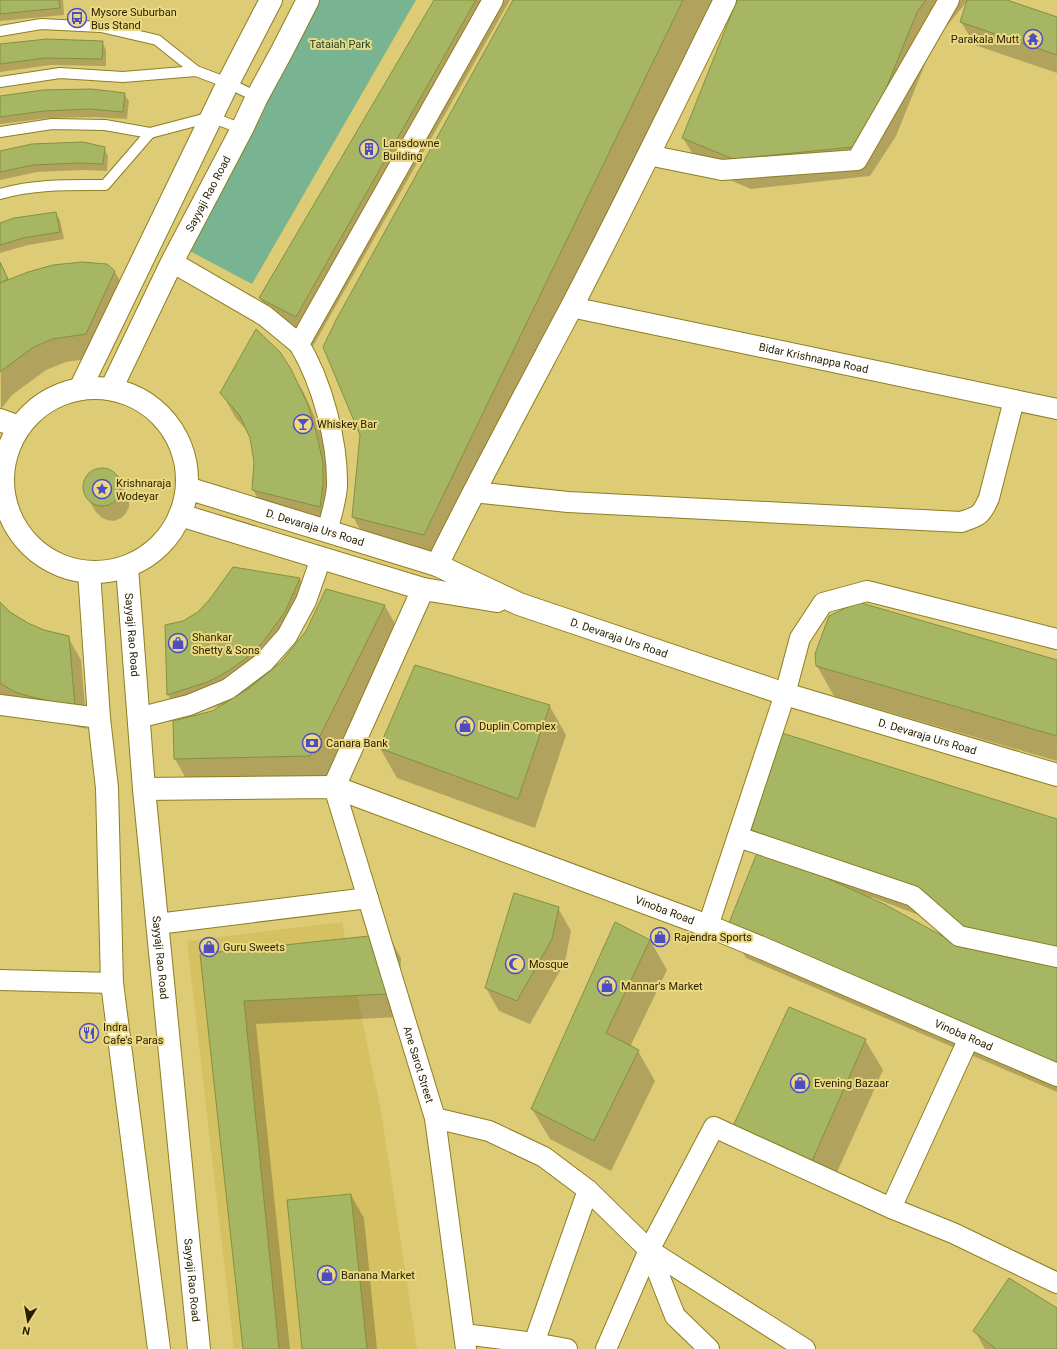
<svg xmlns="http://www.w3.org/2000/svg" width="1057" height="1349" font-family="Roboto,sans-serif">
<rect width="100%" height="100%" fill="#decb75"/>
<path fill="#d5c161" d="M342,922l39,189 36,238h-183l-47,-408z"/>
<path fill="#78b491" d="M313,0h103l-164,284 -64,-34z"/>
<g fill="#0003" fill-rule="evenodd">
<path d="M0,0h63l1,15 -64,6z"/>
<path d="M435,0h75l-197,346 -36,-18 -17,-30z"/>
<path d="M515,0h200l-273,564 -72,-17 -17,-30z"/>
<path d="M738,0h266l53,18v55l-82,-28 -14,-23 7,-22 -34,42 -38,94 -26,40 -119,13 -50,-21 -18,-30z"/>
<path d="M102,42l4,8v16l-56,-1 -50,7v-27z"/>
<path d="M124,94l5,7 -2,18 -32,-2 -46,1 -49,6v-27z"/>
<path d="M104,148l4,8 -1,15 -24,-1 -46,2 -37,8v-28z"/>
<path d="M55,213l5,7 4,19 -36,6 -28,8v-29z"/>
<path d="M0,263l8,17 99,-15 8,7 13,23 -29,62 -33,5 -20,8 -34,25 -11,14z"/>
<path d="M290,370l14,23 16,36 10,30 3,70 -66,-16 -14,-23 2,-28 -4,-25 -3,-5 -13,-15 -13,-24z"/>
<path d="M99,469h7l6,3 5,5 9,16 3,7v7l-3,6 -5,5 -7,3 -7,-1 -6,-3 -5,-5 -9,-15 -3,-7v-7l3,-7 5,-4z"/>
<path d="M234,568l66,11 13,23 -15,33 -24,33 8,-6 24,-30 21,-42 58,16 17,30 -75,150 -135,3 -17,-30 37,-47 13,-8 -44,13 -13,-22 -1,-69 16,-4 16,-9 12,-13z"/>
<path d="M0,603l10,9 17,12 17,7 24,6 13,23 6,69 -45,-10 -42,-22z"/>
<path d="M1057,661v100l-223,-65 -17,-30z"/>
<path d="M549,705l17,30 -31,93 -138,-50 -17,-30z"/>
<path d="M1057,820v272l-311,-134 -18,-30 40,-70 -16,-28zM871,897l69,26 32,27 -8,-1 -93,-50z"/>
<path d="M558,908l13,23 -6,31 -35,62 -31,-13 -13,-23z"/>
<path d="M388,935l13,23 -2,59 -143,7 34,325h-46l-43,-394z"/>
<path d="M650,940l17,30 -37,77 8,4 17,30 -44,90 -61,-32 -18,-30z"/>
<path d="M865,1040l18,30 -54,120 -78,-34 -17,-30z"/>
<path d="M351,1195l13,23 13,131h-74z"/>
<path d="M1057,1310v39h-72l-10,-18z"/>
</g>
<g fill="#a6b663" stroke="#83913e">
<path d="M0,0h59l1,8 -60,6z"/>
<path d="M434,0h42l-180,317 -37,-19z"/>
<path d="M513,0h170l-259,535 -72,-18 8,-82 -37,-88 13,-27z"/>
<path d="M737,0h189l-9,12 -38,94 -26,41 -120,12 -51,-21z"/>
<path d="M967,0h40l50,17v38l-97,-33z"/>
<path d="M47,39l56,2 -1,18 -57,-1 -45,6v-20z"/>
<path d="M92,89l33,4 -2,19 -33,-3 -46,2 -44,6v-21l43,-6z"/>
<path d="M83,142l22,5 -2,17 -25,-1 -45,2 -33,7v-21l32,-7z"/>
<path d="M56,212l4,20 -37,6 -23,7v-22l14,-5z"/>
<path d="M0,262l8,17 -8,4z"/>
<path d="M82,262l25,2 8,7 -29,63 -34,5 -20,9 -32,24v-89l28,-11 25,-7z"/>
<path d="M256,329l24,23 11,17 17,36 9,30 6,28v22l-3,22 -68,-17 2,-28 -4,-24 -10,-22 -20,-23z"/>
<circle cx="102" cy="487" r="19"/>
<path d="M233,567l67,11 -15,34 -22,30 -18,17 -17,12 -20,11 -41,13 -2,-70 18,-4 15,-9 12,-13z"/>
<path d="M326,589l59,16 -75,151 -136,3 -1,-38 39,-10 36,-22 33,-27 25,-31z"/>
<path d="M0,602l10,10 18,11 16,7 25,6 6,71 -47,-11 -13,-4 -15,-9z"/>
<path d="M858,602l199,58v76l-241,-70 -1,-12 14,-38z"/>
<path d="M415,665l135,40 -32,94 -139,-51z"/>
<path d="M782,733l275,86v130l-93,-20 -42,-36 -171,-63z"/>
<path d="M757,853l43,13 86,39 78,43 31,3 62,14v106l-330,-143z"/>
<path d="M514,893l45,14 -7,32 -35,62 -32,-13z"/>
<path d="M615,922l35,18 -44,93 33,17 -45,91 -63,-32z"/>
<path d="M388,934l-1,60 -143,7 35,348h-36l-43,-395z"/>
<path d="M789,1007l77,32 -54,122 -79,-35z"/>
<path d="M351,1194l16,155h-65l-15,-149z"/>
<path d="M1009,1278l48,30v41h-63l1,-1 -22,-17z"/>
</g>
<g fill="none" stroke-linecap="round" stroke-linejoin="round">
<defs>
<g id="service">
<path d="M0,31l41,-7 60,3 56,13 39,31"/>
<path d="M0,82l60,-9 63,4 73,-6 32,12 29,14"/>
<path d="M0,132l52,-8 53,1 45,8 61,-16 31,12"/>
<path d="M0,194c35,-10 69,-9 105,-9l45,-52"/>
</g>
<g id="minor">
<path d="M648,155l74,15 135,-10 92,-160"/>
<path d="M172,262l93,54 34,28"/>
<path id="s1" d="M571,307l486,102"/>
<path d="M473,492l95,10 393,20c18,-6 20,-6 28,-24l25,-98"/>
<path d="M327,531c4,-14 9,-30 10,-45 1,-44 -15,-104 -38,-142l194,-344"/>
<path d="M0,705l99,13"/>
<path d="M138,718l51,-13 39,-16 36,-27 23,-26 19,-35 15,-43"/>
<path id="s2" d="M334,787l101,331 31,231"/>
<path d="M738,837l175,59 46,40 98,21"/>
<path d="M157,924l211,-26"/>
<path d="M708,926l77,-232 15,-56 23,-35 44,-12 190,48"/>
<path d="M0,980l112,3"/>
<path d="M435,1118l54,13 55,26 44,33 61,60 26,66 34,33"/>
<path d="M891,1208l78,-170"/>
<path d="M649,1250l156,99"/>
<path d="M464,1334l70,9 33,6"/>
<path d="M534,1343l54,-153"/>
<path d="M606,1349l43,-99 65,-123 177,81 62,25 104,50"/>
</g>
<g id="tertiary">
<path id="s3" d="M187,488l250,77 82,39 266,90 272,81"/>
<path d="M180,515l243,74 74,12"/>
<path d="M437,565c43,-87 89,-172 134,-257 53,-102 103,-205 154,-308"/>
<path d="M334,787l89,-198"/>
<path id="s4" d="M144,789l190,-2 374,139 54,22 295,127"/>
</g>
<g id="secondary">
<circle cx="95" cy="480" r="92"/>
<path d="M80,389l148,-306 43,-83"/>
<path id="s5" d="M111,389l61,-127 70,-133 15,-32 25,-46 26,-51"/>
<path d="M0,420l19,7"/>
<path id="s6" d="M127,567l17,222 55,560"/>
<path d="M89,572l10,146 8,70 5,195 47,366"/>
</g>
</defs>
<use href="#service" stroke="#8f7e22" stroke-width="12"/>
<use href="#minor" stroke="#8f7e22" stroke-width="22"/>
<use href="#tertiary" stroke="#8f7e22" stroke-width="24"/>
<use href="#secondary" stroke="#8f7e22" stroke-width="24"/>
<use href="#service" stroke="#fff" stroke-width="10"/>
<use href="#minor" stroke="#fff" stroke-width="20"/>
<use href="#tertiary" stroke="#fff" stroke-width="22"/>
<use href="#secondary" stroke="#fff" stroke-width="22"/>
</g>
<defs>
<symbol id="bus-ring" viewBox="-11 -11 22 22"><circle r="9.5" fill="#ebd882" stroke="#4d4dc3" stroke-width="1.5"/><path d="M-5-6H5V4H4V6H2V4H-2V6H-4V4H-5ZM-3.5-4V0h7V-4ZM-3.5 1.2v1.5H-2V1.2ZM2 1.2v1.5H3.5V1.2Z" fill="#4d4dc3"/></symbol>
<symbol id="temple-ring" viewBox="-11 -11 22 22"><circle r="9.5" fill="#ebd882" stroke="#4d4dc3" stroke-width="1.5"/><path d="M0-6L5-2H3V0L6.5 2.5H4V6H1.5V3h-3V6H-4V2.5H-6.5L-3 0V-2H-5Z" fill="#4d4dc3"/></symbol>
<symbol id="building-ring" viewBox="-11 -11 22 22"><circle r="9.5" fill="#ebd882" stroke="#4d4dc3" stroke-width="1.5"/><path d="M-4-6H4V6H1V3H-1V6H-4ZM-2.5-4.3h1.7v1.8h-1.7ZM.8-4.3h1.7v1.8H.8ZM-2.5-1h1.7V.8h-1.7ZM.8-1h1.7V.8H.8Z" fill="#4d4dc3"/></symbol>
<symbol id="bar-ring" viewBox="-11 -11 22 22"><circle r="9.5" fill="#ebd882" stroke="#4d4dc3" stroke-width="1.5"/><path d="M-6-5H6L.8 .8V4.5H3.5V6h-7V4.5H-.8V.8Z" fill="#4d4dc3"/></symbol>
<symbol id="sight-ring" viewBox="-11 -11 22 22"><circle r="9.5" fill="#ebd882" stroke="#4d4dc3" stroke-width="1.5"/><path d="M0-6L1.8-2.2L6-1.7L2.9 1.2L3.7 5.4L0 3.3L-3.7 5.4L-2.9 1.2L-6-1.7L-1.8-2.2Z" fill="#4d4dc3"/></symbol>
<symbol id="shop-ring" viewBox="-11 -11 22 22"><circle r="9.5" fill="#ebd882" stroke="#4d4dc3" stroke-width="1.5"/><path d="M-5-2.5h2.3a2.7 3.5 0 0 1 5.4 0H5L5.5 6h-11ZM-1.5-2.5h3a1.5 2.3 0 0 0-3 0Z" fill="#4d4dc3"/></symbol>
<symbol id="bank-ring" viewBox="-11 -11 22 22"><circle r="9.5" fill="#ebd882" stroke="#4d4dc3" stroke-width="1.5"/><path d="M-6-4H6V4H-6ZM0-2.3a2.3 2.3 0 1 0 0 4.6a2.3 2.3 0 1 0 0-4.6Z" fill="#4d4dc3"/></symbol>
<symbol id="mosque-ring" viewBox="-11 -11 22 22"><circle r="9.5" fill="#ebd882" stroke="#4d4dc3" stroke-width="1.5"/><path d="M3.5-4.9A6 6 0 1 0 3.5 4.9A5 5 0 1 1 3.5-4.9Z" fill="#4d4dc3"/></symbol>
<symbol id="restaurant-ring" viewBox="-11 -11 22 22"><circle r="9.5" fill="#ebd882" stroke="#4d4dc3" stroke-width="1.5"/><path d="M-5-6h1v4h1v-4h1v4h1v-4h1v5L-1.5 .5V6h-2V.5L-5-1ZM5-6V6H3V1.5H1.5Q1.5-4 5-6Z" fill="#4d4dc3"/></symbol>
</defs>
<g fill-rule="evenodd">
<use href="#bus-ring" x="66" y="7" width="22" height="22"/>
<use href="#temple-ring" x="1022" y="28" width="22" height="22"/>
<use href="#building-ring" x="358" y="138" width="22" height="22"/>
<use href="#bar-ring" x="292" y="413" width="22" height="22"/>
<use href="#sight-ring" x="91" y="478" width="22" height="22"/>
<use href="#shop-ring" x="167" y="632" width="22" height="22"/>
<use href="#shop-ring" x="454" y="715" width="22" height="22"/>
<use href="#bank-ring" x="301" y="732" width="22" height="22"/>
<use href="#shop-ring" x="649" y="926" width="22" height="22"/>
<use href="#shop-ring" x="198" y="936" width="22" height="22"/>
<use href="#mosque-ring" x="504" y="953" width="22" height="22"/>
<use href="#shop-ring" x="596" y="975" width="22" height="22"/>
<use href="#restaurant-ring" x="78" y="1022" width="22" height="22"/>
<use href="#shop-ring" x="789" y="1072" width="22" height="22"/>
<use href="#shop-ring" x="316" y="1264" width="22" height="22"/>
</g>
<g text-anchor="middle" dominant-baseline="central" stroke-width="4" stroke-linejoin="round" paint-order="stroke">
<g font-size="11" fill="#271f00" stroke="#ebd882" text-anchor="start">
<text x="91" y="12">Mysore Suburban<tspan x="91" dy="13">Bus Stand</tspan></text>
<text x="1019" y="39" text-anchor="end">Parakala Mutt</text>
<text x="383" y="143">Lansdowne<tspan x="383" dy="13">Building</tspan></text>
<text x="317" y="424">Whiskey Bar</text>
<text x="116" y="483">Krishnaraja<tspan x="116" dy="13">Wodeyar</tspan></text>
<text x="192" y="637">Shankar<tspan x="192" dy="13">Shetty &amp; Sons</tspan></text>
<text x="479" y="726">Duplin Complex</text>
<text x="326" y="743">Canara Bank</text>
<text x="674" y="937">Rajendra Sports</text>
<text x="223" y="947">Guru Sweets</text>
<text x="529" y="964">Mosque</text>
<text x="621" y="986">Mannar's Market</text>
<text x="103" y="1027">Indra<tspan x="103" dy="13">Cafe's Paras</tspan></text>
<text x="814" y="1083">Evening Bazaar</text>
<text x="341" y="1275">Banana Market</text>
</g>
<g font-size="11" fill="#1b442e" stroke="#ebd882">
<text x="340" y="44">Tataiah Park</text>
</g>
<g font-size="11" fill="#271f00" stroke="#ebd882">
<text stroke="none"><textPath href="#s5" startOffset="218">Sayyaji Rao Road</textPath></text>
<text stroke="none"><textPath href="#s1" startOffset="248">Bidar Krishnappa Road</textPath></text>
<text stroke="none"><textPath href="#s3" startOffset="134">D. Devaraja Urs Road</textPath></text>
<text stroke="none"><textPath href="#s6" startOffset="68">Sayyaji Rao Road</textPath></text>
<text stroke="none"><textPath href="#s3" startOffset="458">D. Devaraja Urs Road</textPath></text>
<text stroke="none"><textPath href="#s3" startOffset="782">D. Devaraja Urs Road</textPath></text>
<text stroke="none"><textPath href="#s4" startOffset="543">Vinoba Road</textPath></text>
<text stroke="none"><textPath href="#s6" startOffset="392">Sayyaji Rao Road</textPath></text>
<text stroke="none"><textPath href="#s4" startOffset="867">Vinoba Road</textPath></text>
<text stroke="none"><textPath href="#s2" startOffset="290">Ane Sarot Street</textPath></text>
<text stroke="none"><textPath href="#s6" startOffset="716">Sayyaji Rao Road</textPath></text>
</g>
</g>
<g transform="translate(28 1321) rotate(191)" stroke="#ebd882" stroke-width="3" paint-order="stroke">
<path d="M0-3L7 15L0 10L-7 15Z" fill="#271f00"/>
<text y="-6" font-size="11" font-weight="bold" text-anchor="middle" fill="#271f00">N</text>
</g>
</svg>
